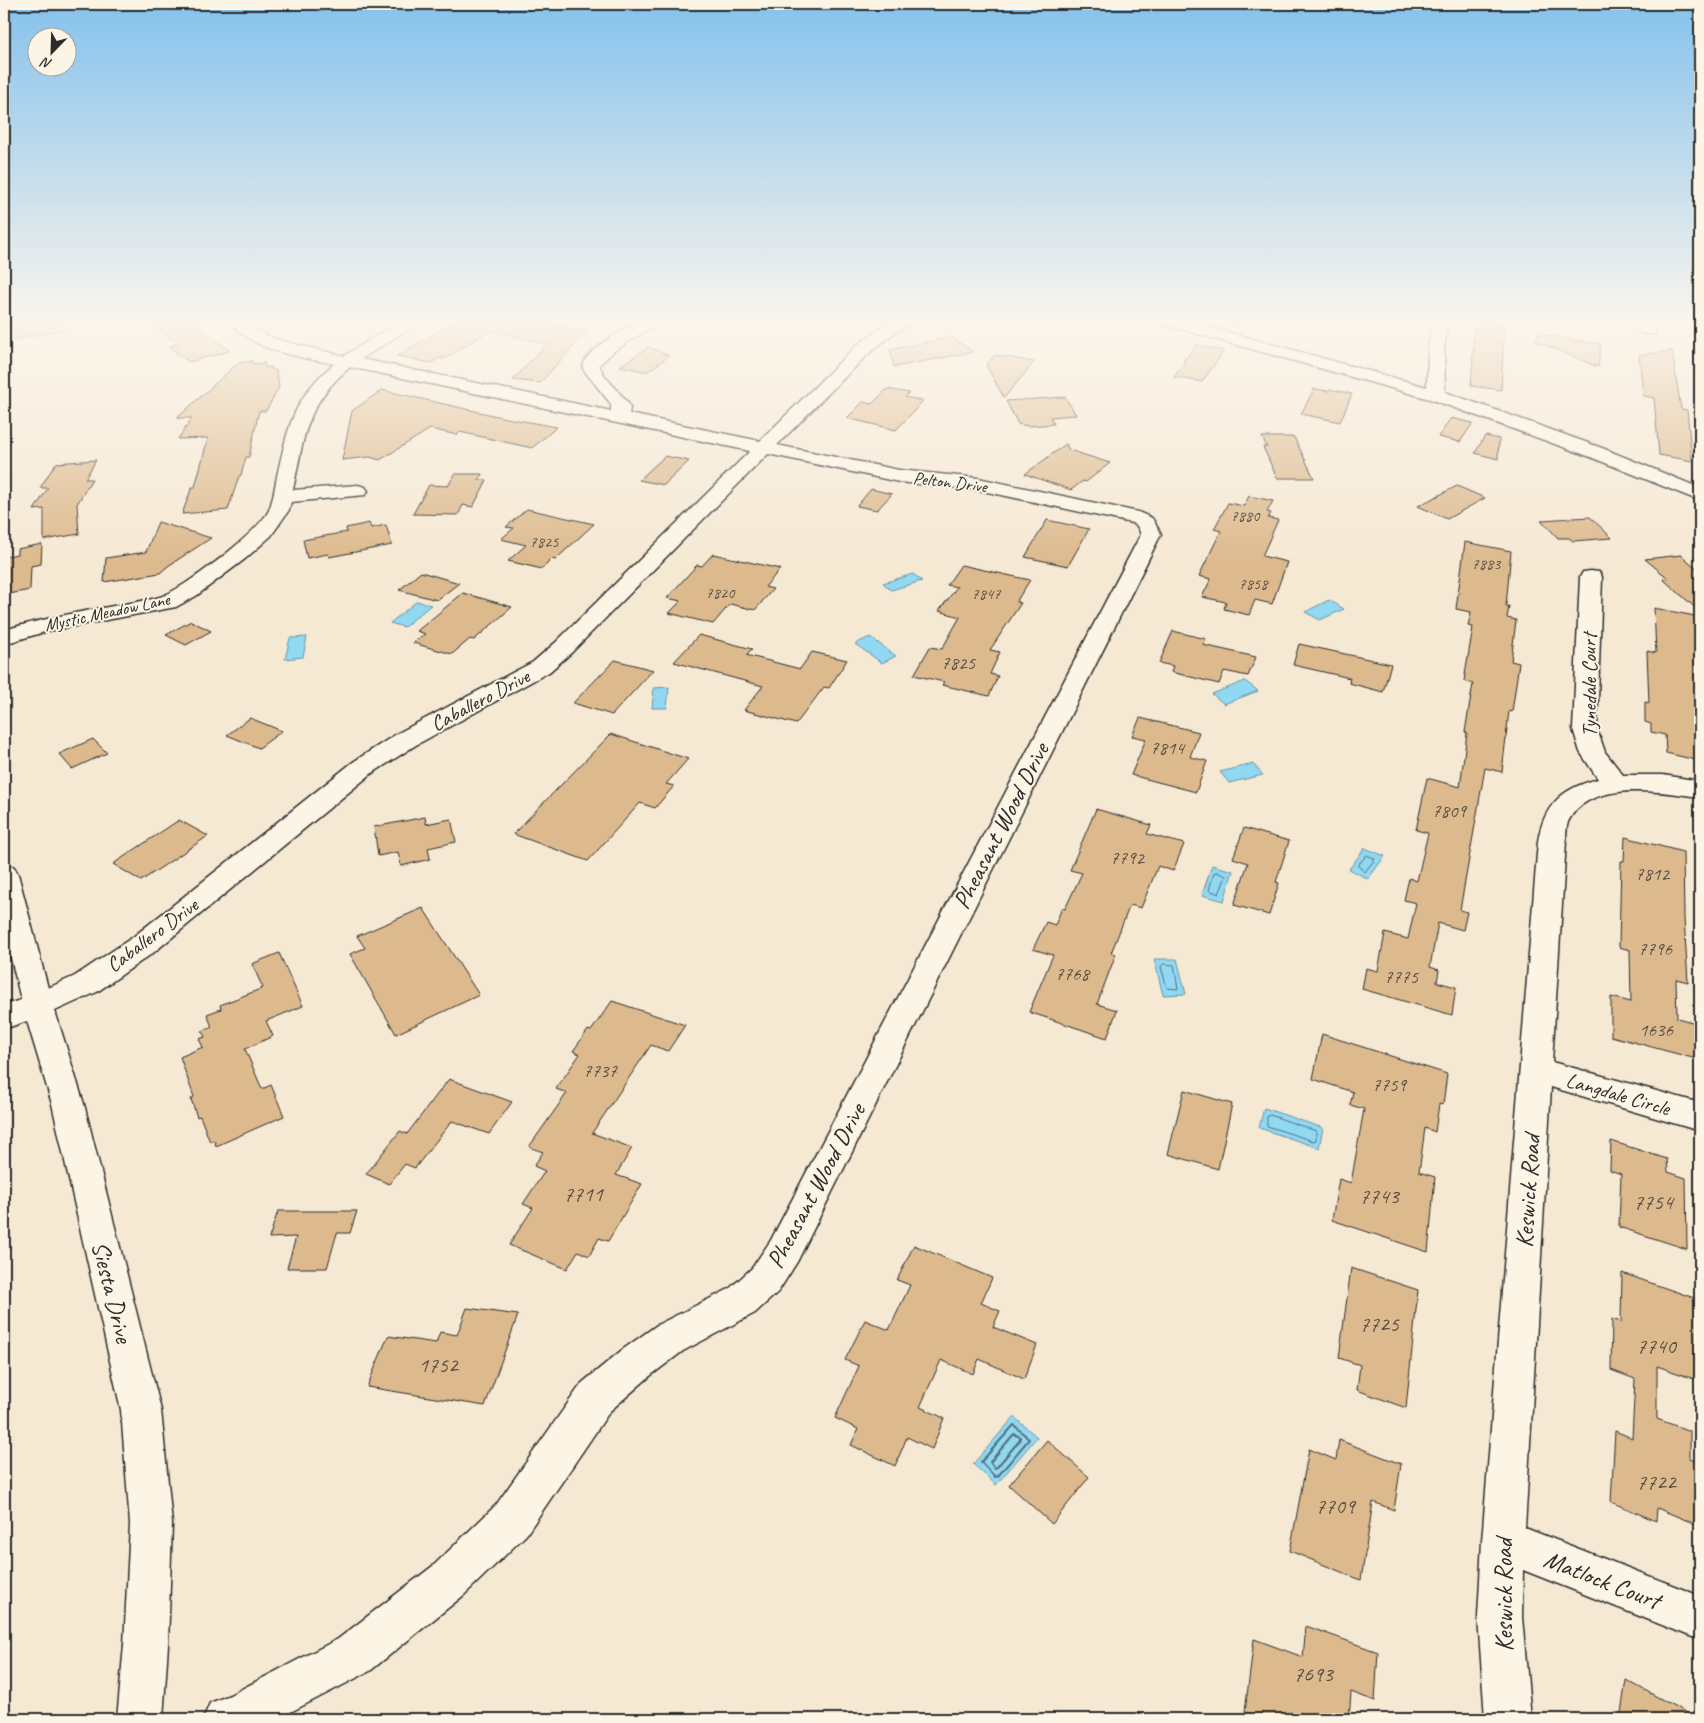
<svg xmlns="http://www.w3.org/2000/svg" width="1704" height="1723" font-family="Caveat,sans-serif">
<rect width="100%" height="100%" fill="#f6e9d4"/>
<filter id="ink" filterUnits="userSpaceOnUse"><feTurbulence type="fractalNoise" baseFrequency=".02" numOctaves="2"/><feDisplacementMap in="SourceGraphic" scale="10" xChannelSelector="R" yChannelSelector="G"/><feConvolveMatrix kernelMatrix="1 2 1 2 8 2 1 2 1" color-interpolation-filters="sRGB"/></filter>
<g filter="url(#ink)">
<g fill="#91d8f3" stroke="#6893a3">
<path d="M913,574l9,7 -31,9 -8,-7z"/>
<path d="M1329,600l15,9 -24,11 -15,-8z"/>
<path d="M417,601l14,4 -27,22 -14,-4z"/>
<path d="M307,637l-4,20 -18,2 5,-21z"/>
<path d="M870,637l26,19 -14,7 -27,-19z"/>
<path d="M1245,681l13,10 -34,13 -12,-10z"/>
<path d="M669,687l-2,21h-15l2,-20z"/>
<path d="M1253,764l10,11 -34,8 -9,-11z"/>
<path d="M1365,848l20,8 -17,23 -19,-10z"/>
<path d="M1212,865l21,6 -9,30 -22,-6z"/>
<path d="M1154,959h23l9,35 -23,1z"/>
<path d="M1264,1108l59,20 -4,20 -60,-20z"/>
<path d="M1014,1417l23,20 -41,48 -23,-21z"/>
</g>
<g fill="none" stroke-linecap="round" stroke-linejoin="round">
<g stroke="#54707b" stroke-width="1">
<path d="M1367,855l8,4 -10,13 -7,-6z"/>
<path d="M1217,872l9,4 -7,18 -10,-4 5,-17z"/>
<path d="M1164,964l10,1 4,24 -11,-1 -6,-21z"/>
<path d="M1270,1115l46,16v9l-3,1 -46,-15v-9z"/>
</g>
<g stroke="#54707b" stroke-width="2">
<path d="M1014,1425l15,14 -31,37 -3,1 -14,-15z"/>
<path d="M1014,1434l6,3v3l-23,27 -3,1 -4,-6z"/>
</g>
</g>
<g fill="#ddba8e" stroke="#2b2b2b">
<path d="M4,320h60l1,9 -61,13z"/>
<path d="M146,320h51l3,8 30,23 -41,11 -20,-15 9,-3z"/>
<path d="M458,320h81l47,12 -46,51 -27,-3 33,-36 -56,-14 -45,29 -6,-1 -8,5 -34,-7z"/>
<path d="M1477,320l24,4 -1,5 4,1 -3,60 -30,-4 3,-45 -2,-1z"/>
<path d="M1538,334l63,10 -3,23 -62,-26z"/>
<path d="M951,337l22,15 -79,15 -4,-17z"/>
<path d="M1197,345l27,6 -22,31 -28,-5 11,-15 -2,-1z"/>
<path d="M649,347l20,9 -22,16 -27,-6z"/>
<path d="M1672,351l9,58 6,1 5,51 -33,-6 -5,-57 -11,-2 -4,-41z"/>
<path d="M995,355l39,7 -30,36 -18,-33z"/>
<path d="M252,361l1,3 11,-1 1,5 6,-1 1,3h4l3,17 -13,24h-7l-10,46h-3l-5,18 -2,1 -11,34 -46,4 10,-27h3l13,-49 -30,1 14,-21h-15l61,-55z"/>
<path d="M887,389l22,4 -4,4 18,4 -27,29 -49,-12 16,-16 9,2z"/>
<path d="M1314,389l15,2 1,-2 22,5 -12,28 -39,-8z"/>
<path d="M382,390l124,28 51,9 -25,21 -72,-16 -3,3 -27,-6 -50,31 -10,-3 -28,3 10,-49z"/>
<path d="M1065,397l11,18 -26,2 4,7 -26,2 -10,-2 -12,-23z"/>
<path d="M1451,418l22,5 -13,19 -22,-5z"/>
<path d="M1485,436l14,3 -1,20 -23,-6z"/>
<path d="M1262,437h32l20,41h-37l-14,-31h4z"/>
<path d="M1066,444l3,6 41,13 -24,19 -3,-1 -12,9 -46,-16z"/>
<path d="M665,456l24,5 -25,24 -25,-5z"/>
<path d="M96,460l-11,19h7l-15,25 2,30 -35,6v-31l-10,1 14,-22h-8l16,-25z"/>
<path d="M455,474h27l-3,6h8l-14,27 -10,-2 -5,10 -45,-1 16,-29 19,1z"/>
<path d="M1457,486l28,12 -38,21 -29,-13z"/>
<path d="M871,489l21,5 -15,16 -20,-4z"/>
<path d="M1249,496l24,5 -6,11 4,1 -3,5 10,2 -16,36 25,6 -15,42 -17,-4 -6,15 -25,-6 2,-7 -24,-5 9,-18 -12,-3 22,-45 -7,-2 14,-26 16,3z"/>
<path d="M527,509l67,15 -39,36 -3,-1 -10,10 -34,-8 18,-16 -25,-6 13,-11 -8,-1z"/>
<path d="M1590,517l22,21 -39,3 -4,-3h-11l-17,-18z"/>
<path d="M1047,520l42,9 -21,37 -43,-9z"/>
<path d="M158,522l53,16 -43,28 -8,7 -56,9 2,-24 40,-6z"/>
<path d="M369,523l2,5 15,-3 6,20 -63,12 -1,-3 -21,4 -4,-18 44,-8 -1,-4z"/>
<path d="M1465,542l46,9 -5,55h3l-2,12 9,2 -5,41 8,2 -7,49 -3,-1 -7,61 -17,-4 -25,142 7,2 -4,18 -25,-7 -8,44 9,3 -2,12 19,5 -4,28 -90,-26 4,-21 12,3 7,-38 23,6 8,-36 -12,-3 5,-22 8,3 11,-48 -12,-3 11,-52 33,9 7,-54 -2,-1 8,-48 -9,-3 9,-54 -5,-1 3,-14 -15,-3z"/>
<path d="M42,544l-1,20 -10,2 -1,24 -26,5v-38l13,-3v-5z"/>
<path d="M713,554l67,15 -15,18 8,2 -18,21 -25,-6 -17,20 -44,-11 12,-12 -14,-3 30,-33 5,1z"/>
<path d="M1681,555l19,16v41l-37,-33 5,-1 -23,-19z"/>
<path d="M961,565l69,15 -14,22 5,1 -31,47 10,2 -10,22 8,2 -9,20 -47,-11 2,-3 -30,-7 16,-28 12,2 18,-32 -21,-6 18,-24 -10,-2z"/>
<path d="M421,572l38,11 -22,17 -38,-10z"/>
<path d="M463,593l49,14 -38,33 -4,-1 -18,15 -39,-11 12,-9 -8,-3z"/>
<path d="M1654,608l46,9v144l-34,-8 -1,-18 -14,-3v-8l-6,-2v-20l4,1 -2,-52 9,2z"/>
<path d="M191,621l20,10 -25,14 -20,-10z"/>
<path d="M1173,631l33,8 -3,6 53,12 -8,19 -24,-5 -5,13 -48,-12 2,-6 -14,-3z"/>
<path d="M699,635l53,14 -6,6 54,14 12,-17 35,8 -18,28 -5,-1 -28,37 -52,-14 19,-24 -89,-24z"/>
<path d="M1299,644l92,20 -8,28 -34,-9 1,-5 -57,-13z"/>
<path d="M615,660l38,10 -41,45 -39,-12z"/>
<path d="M250,718l32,13 -23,17 -32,-13z"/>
<path d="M1140,718l59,14 -9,25 17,4 -11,31 -65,-17 15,-36 -14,-3z"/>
<path d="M611,734l77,25 -22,25 8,2 -19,22 -15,-5 -52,58 -75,-27z"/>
<path d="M93,739l14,14 -35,16 -13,-15z"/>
<path d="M1096,809l55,16 -4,9 37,10 -11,27 -15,-5 -17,42 -11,-3 -19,48 5,1 -19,50 20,6 -10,28 -78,-26 24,-57 -20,-6 13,-27 9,3 7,-17 3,1 17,-36 -12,-3z"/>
<path d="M425,817l1,7 25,-5 5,23 -28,6 2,11 -29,7 -3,-14 -20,4 -4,-29z"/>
<path d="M179,820l29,16 -67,45 -28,-17z"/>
<path d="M1244,828l45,13 -13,41 3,1 -10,32 -35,-10 14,-42 -15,-5z"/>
<path d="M1625,837l58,15 1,66 4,64 -12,-3 1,39 23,6v36l-89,-24v-39l20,5 -1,-52 -11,-3 2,-86h3z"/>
<path d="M423,908l56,87 -83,39 -46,-80 15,-6 -8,-12z"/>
<path d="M279,953l24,53 -37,15 7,15 -28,13 17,40 9,-4 13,31 -68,30 -2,-6 -4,2 -10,-26 -3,1 -6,-18 3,-2 -14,-40 23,-10 -4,-8 6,-2 -3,-6 10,-4 -5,-13 14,-5 -1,-4 43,-17 -11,-24z"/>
<path d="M612,1001l73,24 -17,26 -17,-6 -59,88 40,15 -16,27 26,9 -34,57 -9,-3 -10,18 -11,-5 -11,18 -58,-24 24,-37 -10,-4 22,-33 -11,-5 9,-14 -14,-5 38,-54 -11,-4 24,-35 -7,-3 15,-21 3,1z"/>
<path d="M1322,1034l125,40 -4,31 -4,-1 -4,28 -10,-4 -6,44 16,5 -7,75 -96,-32 7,-41 12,4 13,-74 -14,-4 3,-13 -40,-13z"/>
<path d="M449,1079l63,23 -23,32 -37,-13 -37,47 -10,-4 -16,20 -23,-10 34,-43 7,3z"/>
<path d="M1184,1090l48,14 -14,65 -50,-15z"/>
<path d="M1611,1141l56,18 1,13 18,6 1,71 -68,-22 2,-53 -11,-4z"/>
<path d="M278,1211h79l-7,22h-13l-10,35h-40l9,-31 -27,1z"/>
<path d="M914,1245l78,33 -11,25 19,8 -7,16 44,18 -13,34 -45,-20 -6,15 -32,-14 -21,47 24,11 -12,31 -25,-12 -12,29 -44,-21 7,-16 -23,-11 24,-52 -14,-6 20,-40 24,10 21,-45 -13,-5z"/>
<path d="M1351,1268l67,22 -12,118 -49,-18 3,-25 -21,-7z"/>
<path d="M1622,1273l78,27v81l-43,-15v53l33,12v27l10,4v64l-43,-18 -1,13 -45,-19 4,-71 17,7 3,-59 -24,-9 1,-51 9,3z"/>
<path d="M467,1308l51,7 -33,91 -118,-19 21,-51 48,7 4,-11 17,3z"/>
<path d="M1047,1440l42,37 -37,47 -43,-39z"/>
<path d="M1339,1440l62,24 -7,46 -21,-8 -12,78 -71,-29 19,-102 27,11z"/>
<path d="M1306,1626l72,26 -3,49 -24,-9 -2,27h-85l-19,-7 9,-73 49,18z"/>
<path d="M1626,1680l72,39h-78z"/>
</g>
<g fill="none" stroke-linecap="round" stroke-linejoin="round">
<defs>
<g id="minor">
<path d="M229,320h17l16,13 16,7 66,16 58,-36h21l-62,39 250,52v-7l-28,-35c-3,-15 46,-45 59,-48 5,-2 14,-1 20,-1l-48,31 -15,14 5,10 24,28 2,5 -1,6 131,27 96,-95 25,-18 14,-8h21l-23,14 -25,20 -91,91 122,25 79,8 160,34 14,6 9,16 -364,728 -19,30 -23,21 -72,38 -33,25 -40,35 -84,124 -62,60 -94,76 -93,48h-74l7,-16 20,-8 108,-56 96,-74 62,-60 86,-122 40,-33 35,-25 72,-36 23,-21 19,-28 370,-706 -4,-8 -5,-3 -154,-33 -79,-8 -131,-28 -197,199 -22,19 -133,73 -45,29 -218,179 -56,39 -42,19 29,93 77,306 11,114 -4,121 -5,74h-46l7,-74 6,-121 -9,-114 -69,-306 -25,-83 -23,8v-24l17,-5 -17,-71v-65l10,3 4,7 30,114 27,-12 58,-39 220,-175 45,-29 135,-71 22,-19 195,-192 -400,-84c-46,39 -45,68 -57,123l65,-5 7,2 3,4 -3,4 -74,7 -2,8 -18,26 -26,23 -49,37 -20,11 -128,24 -44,13v-14c34,-10 69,-17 104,-23 17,-4 35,-5 52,-10 23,-7 100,-66 109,-87 4,-10 6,-23 8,-34 11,-48 16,-79 57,-112 -36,-8 -82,-12 -105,-44z"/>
<path d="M1156,320h28l243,67 1,-38 4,-29h16l-4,29 1,43 157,56 98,40v13l-112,-45 -158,-57 -272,-76z"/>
<path d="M1231,320h16v1l-2,3h-12z"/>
<path d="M1628,320h18l10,11 -2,3h-12z"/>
<path d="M1591,571l8,1 3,5 -5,152 8,23 18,23h40l37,6v16c-37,-5 -112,-19 -132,25 -2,6 -2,13 -2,19l-14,221 148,41v28l-149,-44 -26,441 175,68v44l-177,-70 -1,47 9,102h-46l-7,-102 4,-76 56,-700c6,-37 25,-53 60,-62l-18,-27 -7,-23 7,-152 3,-5z"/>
</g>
</defs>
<use href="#minor" stroke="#2b2b2b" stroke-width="3"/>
<use href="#minor" fill="#fcf5e5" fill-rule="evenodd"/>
</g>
</g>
<linearGradient id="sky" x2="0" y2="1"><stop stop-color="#85c2ec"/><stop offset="0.57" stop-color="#fbf5ec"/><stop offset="1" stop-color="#fbf5ec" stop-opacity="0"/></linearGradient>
<rect width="1704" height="562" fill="url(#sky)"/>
<g text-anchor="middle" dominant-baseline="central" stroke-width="4" stroke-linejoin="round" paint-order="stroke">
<g font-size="16" fill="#584f44">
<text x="1245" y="516">7880</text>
<text x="544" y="542">7825</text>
<text x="1486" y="564">7883</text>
<text x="1253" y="584">7858</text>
<text x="720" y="593">7820</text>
<text x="986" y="594">7847</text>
</g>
<g font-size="18" fill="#2b2b2b" stroke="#fcf5e5">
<text transform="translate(950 482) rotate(7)">Pelton Drive</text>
<text transform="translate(107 612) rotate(-12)">Mystic Meadow Lane</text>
</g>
<g font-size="19" fill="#584f44">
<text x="958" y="663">7825</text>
<text x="1167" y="748">7814</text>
<text x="1449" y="811">7809</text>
<text x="1127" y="858">7792</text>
<text x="1652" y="874">7812</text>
<text x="1655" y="949">7796</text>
<text x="1072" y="974">7768</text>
<text x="1401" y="977">7775</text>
<text x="1656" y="1030">1636</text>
<text x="600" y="1071">7737</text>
<text x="1389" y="1085">7759</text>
</g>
<g font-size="21" fill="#2b2b2b" stroke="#fcf5e5">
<text transform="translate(1589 685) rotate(-90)">Tynedale Court</text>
<text transform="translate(480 700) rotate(-28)">Caballero Drive</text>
<text transform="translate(152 935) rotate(-37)">Caballero Drive</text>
<text transform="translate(1618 1094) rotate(16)">Langdale Circle</text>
</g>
<g font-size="22" fill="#584f44">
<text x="583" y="1194">7711</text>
<text x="1379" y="1196">7743</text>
<text x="1653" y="1202">7754</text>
<text x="1379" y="1324">7725</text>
<text x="1656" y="1346">7740</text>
<text x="438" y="1365">1752</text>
<text x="1656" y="1482">7722</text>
<text x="1335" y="1506">7709</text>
<text x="1313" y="1674">7693</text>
</g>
<g font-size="25" fill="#2b2b2b" stroke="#fcf5e5">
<text transform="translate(1001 826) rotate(-63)">Pheasant Wood Drive</text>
<text transform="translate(816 1186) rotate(-62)">Pheasant Wood Drive</text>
<text transform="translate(1528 1191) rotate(-86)">Keswick Road</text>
<text transform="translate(112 1292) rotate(76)">Siesta Drive</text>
<text transform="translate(1602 1580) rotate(21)">Matlock Court</text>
<text transform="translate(1504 1595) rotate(-90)">Keswick Road</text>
</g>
</g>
<rect width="1704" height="1723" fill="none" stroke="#fcf5e5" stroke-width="20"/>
<rect x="10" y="10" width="1684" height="1703" fill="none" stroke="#2b2b2b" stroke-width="2" filter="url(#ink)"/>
<g transform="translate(52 52) rotate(203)"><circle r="24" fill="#fcf5e5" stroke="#a8a49b"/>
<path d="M0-4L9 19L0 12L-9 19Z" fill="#2b2b2b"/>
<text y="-8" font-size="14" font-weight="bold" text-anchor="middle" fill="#2b2b2b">N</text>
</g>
</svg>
